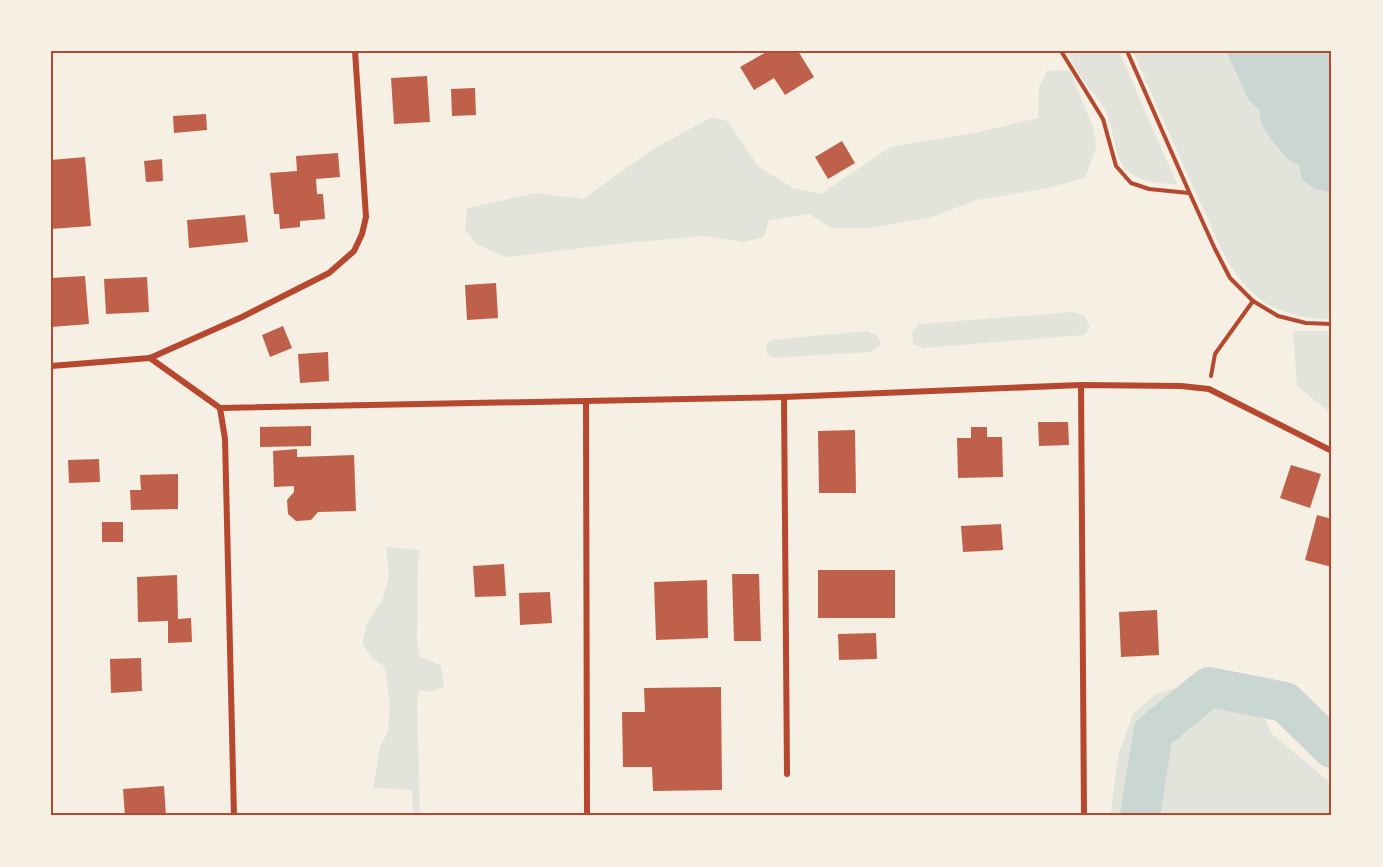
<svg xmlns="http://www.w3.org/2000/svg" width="1383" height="867" font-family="Raleway,sans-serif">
<rect width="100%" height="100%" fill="#f6efe4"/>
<g fill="#e2e4dc">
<path d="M1067,51h52l58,133c-23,0 -50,-3 -59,-28 -5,-17 -6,-34 -15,-50 -6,-9 -14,-17 -20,-26 -6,-9 -11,-19 -16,-29z"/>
<path d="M1133,51h93l23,50 10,8 2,14 38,42 16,24 17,4v127c-27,-2 -56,-6 -77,-25 -28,-24 -40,-61 -55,-93 -23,-50 -45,-101 -67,-151z"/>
<path d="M1070,70l22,55 5,21 -12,32 -42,11 -66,11 -46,17 -60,11h-40l-22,-14 -40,6 -5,17 -20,5 -40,-6 -79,7 -119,14 -30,-13 -11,-15 2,-21 69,-15 47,6 70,-50 59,-32 15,4 32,46 34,21 28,6 69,-47 85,-14 63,-15 1,-31 8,-16z"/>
<path d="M1073,312l12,4 5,12 -6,7 -160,13 -11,-4 -1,-12 7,-8z"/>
<path d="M867,331l11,5 3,9 -10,7 -98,6 -6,-4 -1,-9 6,-5z"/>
<path d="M1293,331h39v83l-35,-28z"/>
<path d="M386,547l34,3 -2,12 -1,80 3,15 10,3 11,6 3,21 -13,5 -11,-2 -3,11 3,115h-7l-1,-26 -39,-2 7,-41 8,-15 2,-28 -5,-37 -12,-9 -11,-14 5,-21 15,-22 7,-24z"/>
<path d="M1202,680c-10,7 -22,14 -31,22 -36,32 -36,66 -42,111l1,3h-18l-1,-6 7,-54 15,-42 23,-20z"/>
<path d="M1209,697l49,8 14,29 60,50v32h-183l6,-51 13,-23 5,-16 16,-18z"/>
</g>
<path fill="#c9d6d2" d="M1226,51h106v142l-17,-4 -13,-9 -3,-15 -9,-4 -18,-20 -11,-18 -2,-14 -10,-8z"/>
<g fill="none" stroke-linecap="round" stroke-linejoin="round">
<path stroke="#c9d6d2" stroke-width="40" d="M1140,816l13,-83 56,-46 76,15 47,46"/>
</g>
<g fill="#bf614a">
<path d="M768,51h30l16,26 -29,18 -11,-17 -20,12 -14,-23z"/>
<path d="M427,76l3,46 -36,2 -3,-46z"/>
<path d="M475,88l1,27 -24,1 -1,-27z"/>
<path d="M206,114l1,16 -33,3 -1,-17z"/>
<path d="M842,141l13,22 -27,16 -13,-22z"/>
<path d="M338,153l2,24 -24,2 1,15h6l2,25 -25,2v6l-20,2 -1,-15h-5l-4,-41 27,-2 -1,-15z"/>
<path d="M85,157l6,69 -40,3v-69z"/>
<path d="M162,159l1,22 -17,1 -2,-21z"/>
<path d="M245,215l3,27 -59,6 -2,-28z"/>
<path d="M85,276l4,48 -38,3v-49z"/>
<path d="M147,277l2,35 -43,2 -2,-35z"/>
<path d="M496,283l2,35 -31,2 -2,-35z"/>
<path d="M283,326l9,22 -22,9 -8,-22z"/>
<path d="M328,352l1,29 -29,2 -2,-29z"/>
<path d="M1038,422h30l1,23 -30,1z"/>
<path d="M311,426v20l-51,1v-20z"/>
<path d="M971,427h16v10h15l1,40 -45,1 -1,-40h14z"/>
<path d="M855,430l1,63h-37l-1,-62z"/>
<path d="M297,449v8l57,-2 2,56 -38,1 -7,8 -15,1 -8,-7 -1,-14 7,-8v-6l-20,1 -1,-36z"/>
<path d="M99,459l1,23 -31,1 -1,-23z"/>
<path d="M1291,465l30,9 -11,34 -30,-10z"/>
<path d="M178,474v35l-47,1 -1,-20h11l-1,-15z"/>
<path d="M1317,515l15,4v48l-27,-7z"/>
<rect x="102" y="522" width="21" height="20"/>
<path d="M1001,524l2,26 -40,2 -2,-26z"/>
<path d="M504,564l2,32 -31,1 -2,-31z"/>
<rect x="818" y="570" width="77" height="48"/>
<path d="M732,574h27l2,67h-27z"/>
<path d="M177,575l1,44 13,-1 1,24 -24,1v-22l-30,1 -1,-45z"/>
<path d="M707,580l1,58 -52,2 -2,-58z"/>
<path d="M550,592l2,31 -32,2 -1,-32z"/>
<path d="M1157,610l2,45 -38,2 -2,-45z"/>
<path d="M876,633l1,26 -38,1 -1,-26z"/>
<path d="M141,658l1,33 -31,2 -1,-34z"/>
<path d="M721,687l1,103 -69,1 -1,-24h-29l-1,-55h23l-1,-24z"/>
<path d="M164,786l2,30h-41l-2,-27z"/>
</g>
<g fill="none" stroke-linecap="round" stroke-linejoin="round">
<g stroke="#b5482f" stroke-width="4">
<path d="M1061,51l42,68 13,47 15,17 18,6 40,4"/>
<path d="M1127,51l63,143 25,55 15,29 23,23 25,15 28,7 26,1"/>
<path d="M1211,376l4,-22 38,-53"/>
</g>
<g stroke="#b5482f" stroke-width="6">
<path d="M150,358l70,50 5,31 9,377"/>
<path d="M51,366l99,-8 92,-41 87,-44 25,-22 8,-17 4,-17 -11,-166"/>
<path d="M1081,385l3,431"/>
<path d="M784,397l3,377"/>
<path d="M586,402l1,414"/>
<path d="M220,408l564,-11 297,-12 100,1 28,3 123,62"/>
</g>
</g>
<rect width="1383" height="867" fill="none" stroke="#f6efe4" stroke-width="105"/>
<rect x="52" y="52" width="1278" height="762" fill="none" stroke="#b5482f" stroke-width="2"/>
</svg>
